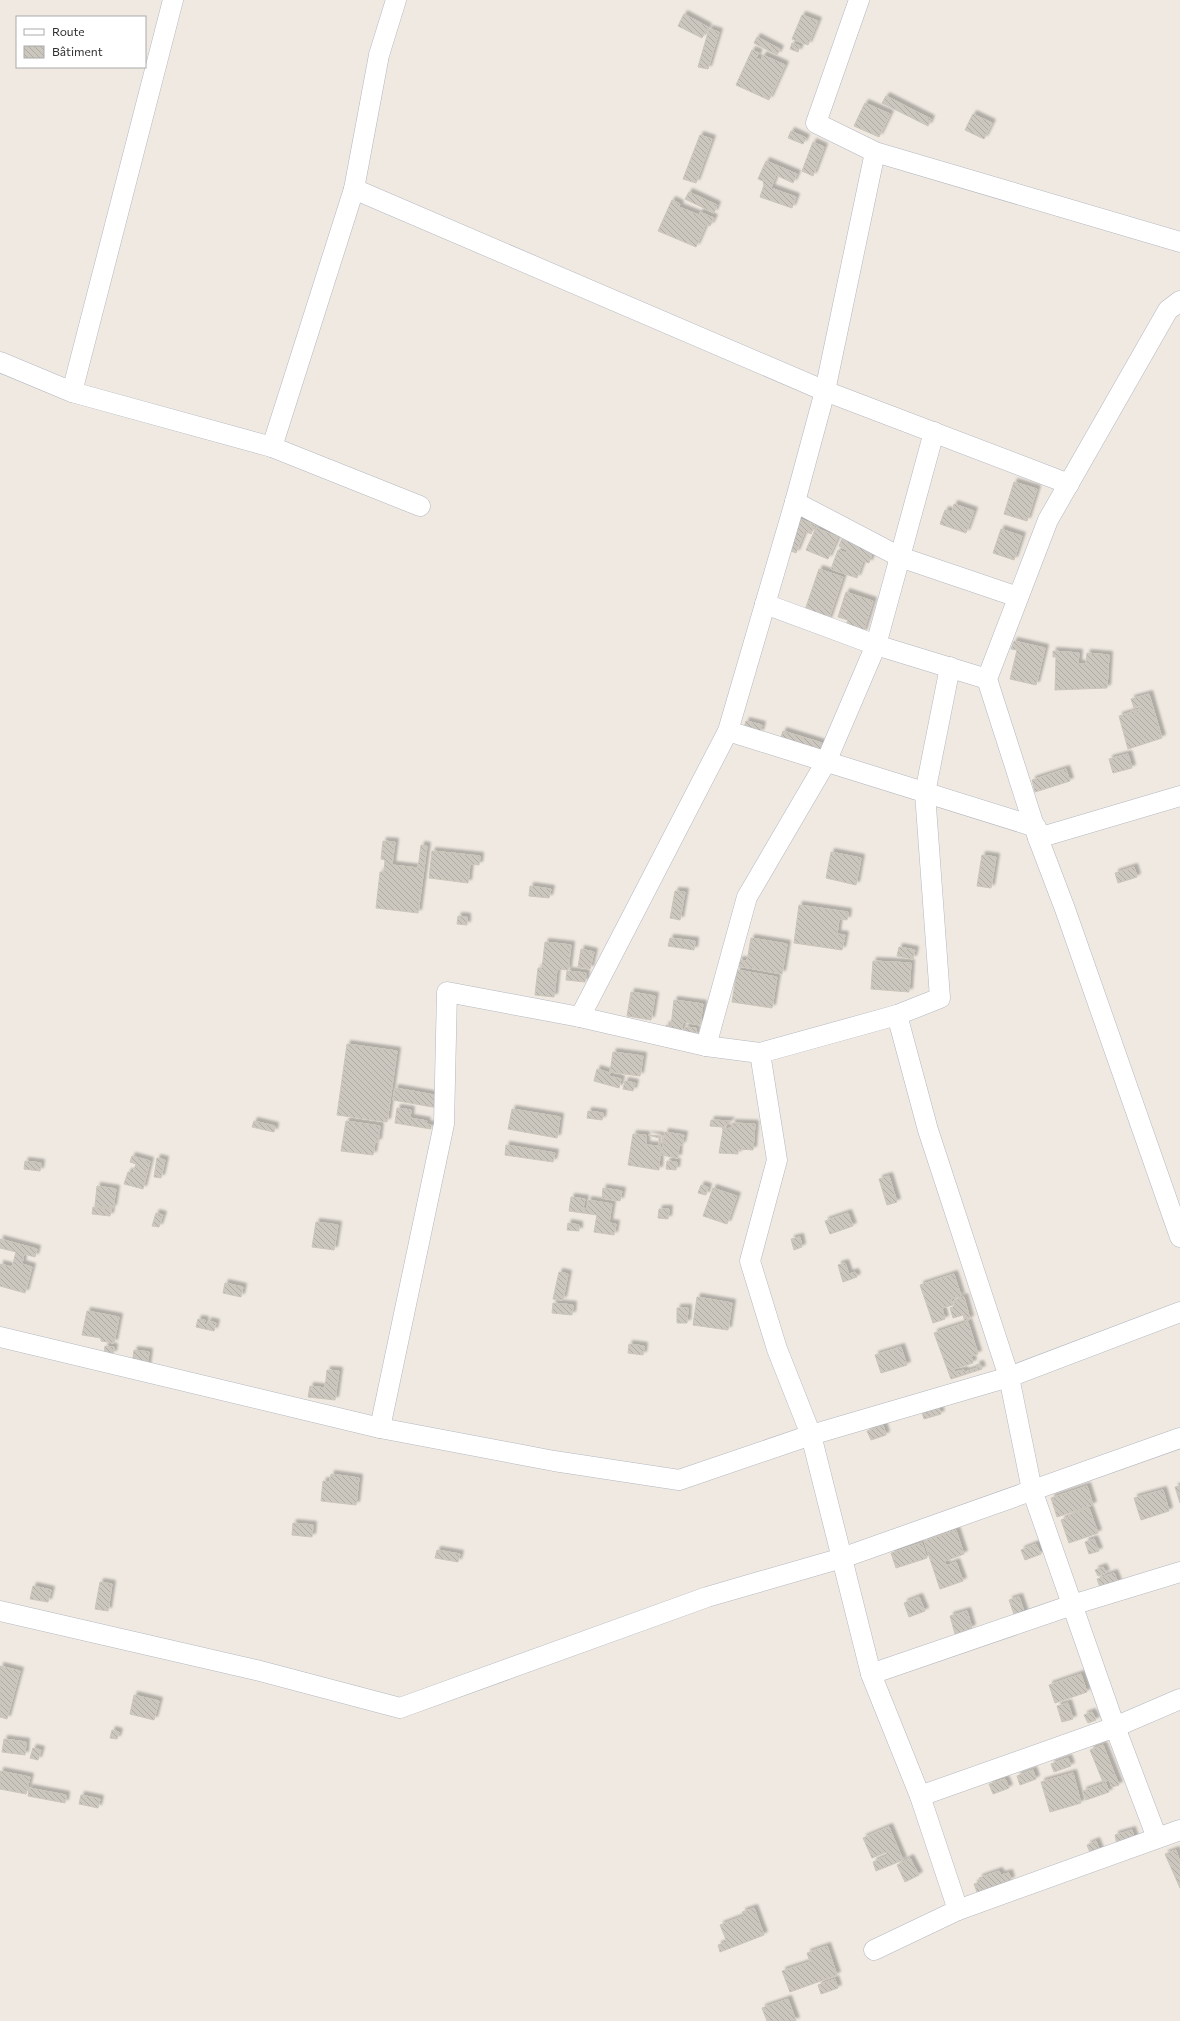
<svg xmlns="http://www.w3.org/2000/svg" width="1180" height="2021" font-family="Commissioner,sans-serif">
<defs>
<pattern id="building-back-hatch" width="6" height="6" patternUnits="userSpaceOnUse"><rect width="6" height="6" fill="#cbc7bf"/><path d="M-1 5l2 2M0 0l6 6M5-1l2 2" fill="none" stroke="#afaba4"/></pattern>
<filter id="shadow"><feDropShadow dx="3.5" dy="-3.5" stdDeviation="1" flood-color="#0004"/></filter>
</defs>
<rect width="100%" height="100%" fill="#efe9e1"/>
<g fill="url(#building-back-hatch)" stroke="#cbc5ba" filter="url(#shadow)">
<path d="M684,14l24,13 -6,11 -24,-12z"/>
<path d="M802,15l16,6 -10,24 -16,-6z"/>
<path d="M709,29l10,3 -11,37 -10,-2z"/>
<path d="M757,37l23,12 -3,6 -23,-12z"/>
<path d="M792,43l8,3 -2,6 -8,-3z"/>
<path d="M752,50l7,3 -3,5 5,2 2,-5 22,10 -16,35 -33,-15z"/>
<path d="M886,96l45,23 -3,7 -46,-23z"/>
<path d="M865,103l25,11 -11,23 -25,-11z"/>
<path d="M973,114l19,9 -8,16 -19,-9z"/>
<path d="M791,131l15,7 -3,6 -15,-6z"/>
<path d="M700,135l12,4 -16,44 -13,-4z"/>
<path d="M813,142l11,5 -11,29 -11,-5z"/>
<path d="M766,161l31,13 -4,9 -17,-8 -5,13 25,9 -4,11 -32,-11 4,-12 -1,-4 -5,-2z"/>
<path d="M689,192l28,13 -3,8 -29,-14z"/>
<path d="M672,200l8,4 -1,3 20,8 1,-3 14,6 -4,8 -4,-2 -10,23 -38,-16z"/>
<path d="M1014,482l23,7 -10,32 -23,-7z"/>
<path d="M954,504l20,7 -8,22 -26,-9 5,-14 7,2z"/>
<path d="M795,517l20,8 -4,9 -6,-3 -9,22 -10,-4z"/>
<path d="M816,528l22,9 -10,22 -22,-9z"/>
<path d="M1001,529l21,7 -8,24 -21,-7z"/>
<path d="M842,539l31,12 -4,12 -6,-2 -6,17 -26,-9 7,-19 8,3 1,-3 -8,-4z"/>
<path d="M819,569l24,8 -15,44 -24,-8z"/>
<path d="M846,592l27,9 -10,32 -18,-5 3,-8 -10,-3z"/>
<path d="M1014,641l31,7 -9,37 -26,-6 7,-29 -6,-1z"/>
<path d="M1053,651l26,2 -1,11h8l1,-11 22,2 -2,33 -52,2 1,-33h-3z"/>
<path d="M1149,694l13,44 -34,11 -9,-33 10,-3 1,3 11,-4 -10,3 -1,-3 10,-3 -1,-3 -5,2 -3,-9z"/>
<path d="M746,721l16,4 -2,8 -16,-5z"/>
<path d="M783,731l39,12 -3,10 -39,-12z"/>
<path d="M1128,754l4,14 -19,5 -4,-14z"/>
<path d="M1066,769l4,12 -35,11 -3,-12z"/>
<path d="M383,841l12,1 -3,23 26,3 3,-23 6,1 -9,67 -42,-5 4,-36h4l1,-12 -4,-1z"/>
<path d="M432,851l48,5 -1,9 -9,-1 -2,19 -39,-5z"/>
<path d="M831,852l30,6 -5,27 -30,-7z"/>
<path d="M982,855l14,2 -5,31 -14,-2z"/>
<path d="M1134,867l3,10 -19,6 -3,-10z"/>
<path d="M530,886l21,3 -2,9 -20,-2z"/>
<path d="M675,891l10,1 -5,28 -10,-2z"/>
<path d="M799,905l49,7 -1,8 -8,-1 -2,15 8,1 -3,15 -48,-7z"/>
<path d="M458,916l9,1v8l-10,-1z"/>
<path d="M670,938l25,3 -1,9 -26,-4z"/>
<path d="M751,938l36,6 -5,30 -44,-8 1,-6 8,1z"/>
<path d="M545,942l26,3 -3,25 -11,-1 -3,28 -19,-2 3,-27h4z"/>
<path d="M899,947l16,3 -2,9 -16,-3z"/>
<path d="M581,949l13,3 -4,17 -12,-2z"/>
<path d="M873,961l38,2 -2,29 -38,-3z"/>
<path d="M737,970l40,7 -5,31 -40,-6z"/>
<path d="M567,971l19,2 -1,9 -19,-2z"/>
<path d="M631,992l24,4 -4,24 -24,-4z"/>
<path d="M674,1000l29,4 -3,21 -17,-3 -2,11 -16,-2 1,-6 5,1z"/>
<path d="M685,1027l11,1v8l-12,-1z"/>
<path d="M347,1044l50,7 -10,71 -50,-7z"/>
<path d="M613,1052l30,4 -3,20 -30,-4z"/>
<path d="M597,1069l13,4 -1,3 12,3 -2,9 -25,-7z"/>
<path d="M625,1081l10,2 -2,8 -10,-2z"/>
<path d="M395,1088l45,8 -2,12 -45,-8z"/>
<path d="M397,1108l14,2 -1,8 17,3 -1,3 5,1v4l-36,-6z"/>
<path d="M512,1109l48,8 -3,21 -49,-9z"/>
<path d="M588,1111l15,2 -1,7 -15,-2z"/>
<path d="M711,1120l20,1 -7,6 3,2 5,-2v-4l23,1 -2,26 -15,-1v5l-19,-1 4,-23 -1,-3 -12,-1z"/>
<path d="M254,1121l21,5 -1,6 -22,-5z"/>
<path d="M346,1121l34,5 -2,16h-3l-2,13 -32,-4z"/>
<path d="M665,1132l19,3 -2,10h-3l-1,13 -17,-3z"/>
<path d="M633,1134l13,1v10l13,1v-8l-11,-3 13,1 -2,34 -31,-5z"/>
<path d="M506,1145l49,8 -2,9 -48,-7z"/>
<path d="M132,1156l18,5 -7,28 -19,-5 4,-12 5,1 3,-9 -6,-2z"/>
<path d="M157,1158l8,2 -4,18 -7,-1z"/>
<path d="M25,1161l16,2 -1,8 -16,-2z"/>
<path d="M667,1161l10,1 -1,8 -10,-1z"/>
<path d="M889,1176l8,26 -10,3 -8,-26z"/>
<path d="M701,1185l7,2 -2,8 -8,-2z"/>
<path d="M97,1186l19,3 -3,19 -18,-2z"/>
<path d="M603,1188l19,3 -2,10 -18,-3z"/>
<path d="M713,1188l24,8 -10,28 -24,-8z"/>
<path d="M571,1197l14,2 -2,9 4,1 1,-9 24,4 -3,19 7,1 -2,11 -20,-3 3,-17 -28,-4z"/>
<path d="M93,1207l18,2 -1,7 -18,-2z"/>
<path d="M659,1209h10l-1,10 -10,-1z"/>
<path d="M156,1213l7,2 -4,12 -7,-1z"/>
<path d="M848,1213l5,13 -23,8 -5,-13z"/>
<path d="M316,1222l22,3 -4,25 -22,-3z"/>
<path d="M568,1223l11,2v6l-12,-1z"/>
<path d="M800,1237l2,10 -8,3 -3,-11z"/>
<path d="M0,1239l37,10 -2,8 -11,-3 -2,10 10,3 -7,26 -25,-7v-22l12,3 4,-15 -16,-4z"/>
<path d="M845,1263l4,11 6,-2 2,5 -14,5 -5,-17z"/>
<path d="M559,1272l9,2 -5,26 -10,-1z"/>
<path d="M954,1274l7,22 -10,3 2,6 -11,3 3,11 -12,4 -13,-38z"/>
<path d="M225,1283l18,4 -2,10 -18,-4z"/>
<path d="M697,1297l35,6 -4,27 -35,-5z"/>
<path d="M964,1297l6,22 -5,2 -2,-6 -10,3 -3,-10 5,-2 -1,-6z"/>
<path d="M553,1303l20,2 -1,10 -20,-2z"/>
<path d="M677,1308h11l-1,15h-10z"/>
<path d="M87,1311l32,6 -5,26 -13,-2v-3l-19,-3z"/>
<path d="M198,1319l7,1 -1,5h3l1,-4 8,2 -2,8 -18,-4z"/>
<path d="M968,1322l10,32 -7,2 2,7 -19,6 1,3 9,-2 1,2 12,-4 -1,-3 4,-1 2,5 -31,10 -17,-46z"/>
<path d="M629,1344l15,2 -1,9 -15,-2z"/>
<path d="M105,1346l9,1 -1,7 -9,-1z"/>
<path d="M901,1347l6,18 -26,8 -6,-18z"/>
<path d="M134,1350l15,2 -2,16 -15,-3z"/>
<path d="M327,1370l12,1 -4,29 -27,-3 2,-11 15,2z"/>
<path d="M938,1406l3,8 -17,5 -2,-7z"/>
<path d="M883,1425l3,10 -15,5 -4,-9z"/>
<path d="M331,1474l28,4 -3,27 -35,-4 2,-20 7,1z"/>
<path d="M1087,1486l6,19 -36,12 -6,-19z"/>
<path d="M1180,1486v17l-5,-16z"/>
<path d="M1163,1490l6,21 -28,9 -7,-22z"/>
<path d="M1089,1508l9,25 -29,10 -8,-23 8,-3v-2z"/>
<path d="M293,1523l20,2 -1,12 -20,-2z"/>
<path d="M956,1530l8,24 -19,7 1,5 10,-4 7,19 -23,8 -16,-48z"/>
<path d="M1094,1539l5,12 -10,3 -4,-12z"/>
<path d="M922,1543l5,15 -31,10 -5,-15z"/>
<path d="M1036,1544l5,10 -16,6 -4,-10z"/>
<path d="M437,1550l23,4 -2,8 -23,-4z"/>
<path d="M1103,1567l3,6 -8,3 -3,-6z"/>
<path d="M1114,1573l4,10 -17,7 -4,-11z"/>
<path d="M100,1582l12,2 -4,27 -13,-2z"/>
<path d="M33,1586l18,4 -3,12 -18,-3z"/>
<path d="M919,1597l6,14 -16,6 -5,-14z"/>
<path d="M1019,1597l6,17 -10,3 -6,-17z"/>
<path d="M967,1611l5,17 -17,6 -5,-18z"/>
<path d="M0,1666l20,5 -13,48 -7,-2z"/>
<path d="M1081,1674l6,18 -32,11 -6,-18z"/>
<path d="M134,1695l25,6 -5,19 -24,-6z"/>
<path d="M1068,1703l5,16 -11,3 -5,-16z"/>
<path d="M1092,1712l4,8 -8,3 -4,-8z"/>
<path d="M112,1730l7,2 -2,7 -7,-1z"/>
<path d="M4,1739l22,3 -1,13 -23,-3z"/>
<path d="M1103,1745l16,40 -7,2 -3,-7 -6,2 -13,-32z"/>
<path d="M33,1748l8,2 -3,10 -8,-2z"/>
<path d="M1068,1758l3,8 -17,6 -3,-8z"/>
<path d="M1033,1770l3,9 -16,6 -3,-9z"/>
<path d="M0,1771l30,6 -4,17 -26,-5z"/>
<path d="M1073,1773l8,30 -31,9 -9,-30z"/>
<path d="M1005,1779l4,9 -16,6 -4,-10z"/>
<path d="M1106,1783l3,9 -23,8 -3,-9z"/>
<path d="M29,1788l37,7 -1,8 -37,-7z"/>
<path d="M81,1795l19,4 -2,9 -19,-4z"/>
<path d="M889,1827l14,33 -27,11 -3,-9 14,-6 -1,-4 -14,6 -9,-20z"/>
<path d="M1132,1830l3,10 -18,5 -2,-10z"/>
<path d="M1096,1841l4,10 -9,4 -4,-10z"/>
<path d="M1176,1850l4,12v26l-15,-34z"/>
<path d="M910,1858l9,17 -14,7 -8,-17z"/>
<path d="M999,1871l2,4 8,-2 2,7 -34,12 -3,-8 6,-2 -1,-4z"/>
<path d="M754,1908l10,27 -44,17 -2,-7 9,-3 -7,-17 24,-9 -2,-4z"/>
<path d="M827,1946l10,29 -47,17 -8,-21 28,-9 -3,-9z"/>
<path d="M835,1979l3,9 -17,6 -3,-9z"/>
<path d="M788,1999l8,22h-29l-5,-13z"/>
</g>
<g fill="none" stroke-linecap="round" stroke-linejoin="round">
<defs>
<g id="minor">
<path d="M859,0l-43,123 59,29 305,90"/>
<path d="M354,189l471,202 244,93"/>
<path d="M1180,301l-12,9 -120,210 -61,159 51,159 27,71 115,328"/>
<path d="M0,362l72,30 200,55 148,59"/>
<path d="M72,392l101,-392"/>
<path d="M272,447l82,-258 25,-134 17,-55"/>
<path d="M795,502l105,55 118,40"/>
<path d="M765,604l111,41 111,34"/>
<path d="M950,667l-25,126 15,205 -43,17 31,115 81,247 23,113 83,237 42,111"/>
<path d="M728,731l308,96"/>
<path d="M1038,838l142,-42"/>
<path d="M580,1017l148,-286 67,-229 30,-111 50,-239"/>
<path d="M706,1046l41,-149 79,-135 50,-117 58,-213"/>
<path d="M760,1053l17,107 -27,101 27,88 34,86 60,239 49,122 38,114"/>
<path d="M0,1337l380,91 174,33 125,19 132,-45 198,-58 171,-65"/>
<path d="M380,1428l64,-304 3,-132 133,25 126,29 54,7 137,-38"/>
<path d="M0,1611l256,59 144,38 307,-111 135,-39 338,-120"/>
<path d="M871,1674l201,-69 108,-33"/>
<path d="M920,1796l195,-69 65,-28"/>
<path d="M874,1950l84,-40 222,-80"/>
</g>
</defs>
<use href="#minor" stroke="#b4b7c1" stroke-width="21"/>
<use href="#minor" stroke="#fff" stroke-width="20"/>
</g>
<rect x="16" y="16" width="130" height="52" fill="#ffffff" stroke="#ababab"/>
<rect x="24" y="29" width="20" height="6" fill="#ffffff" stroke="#ababab"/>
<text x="52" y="36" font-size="12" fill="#2e2e2e">Route</text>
<rect x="24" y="46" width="20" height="12" fill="url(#building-back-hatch)" stroke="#ababab"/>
<text x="52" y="56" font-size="12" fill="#2e2e2e">Bâtiment</text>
</svg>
